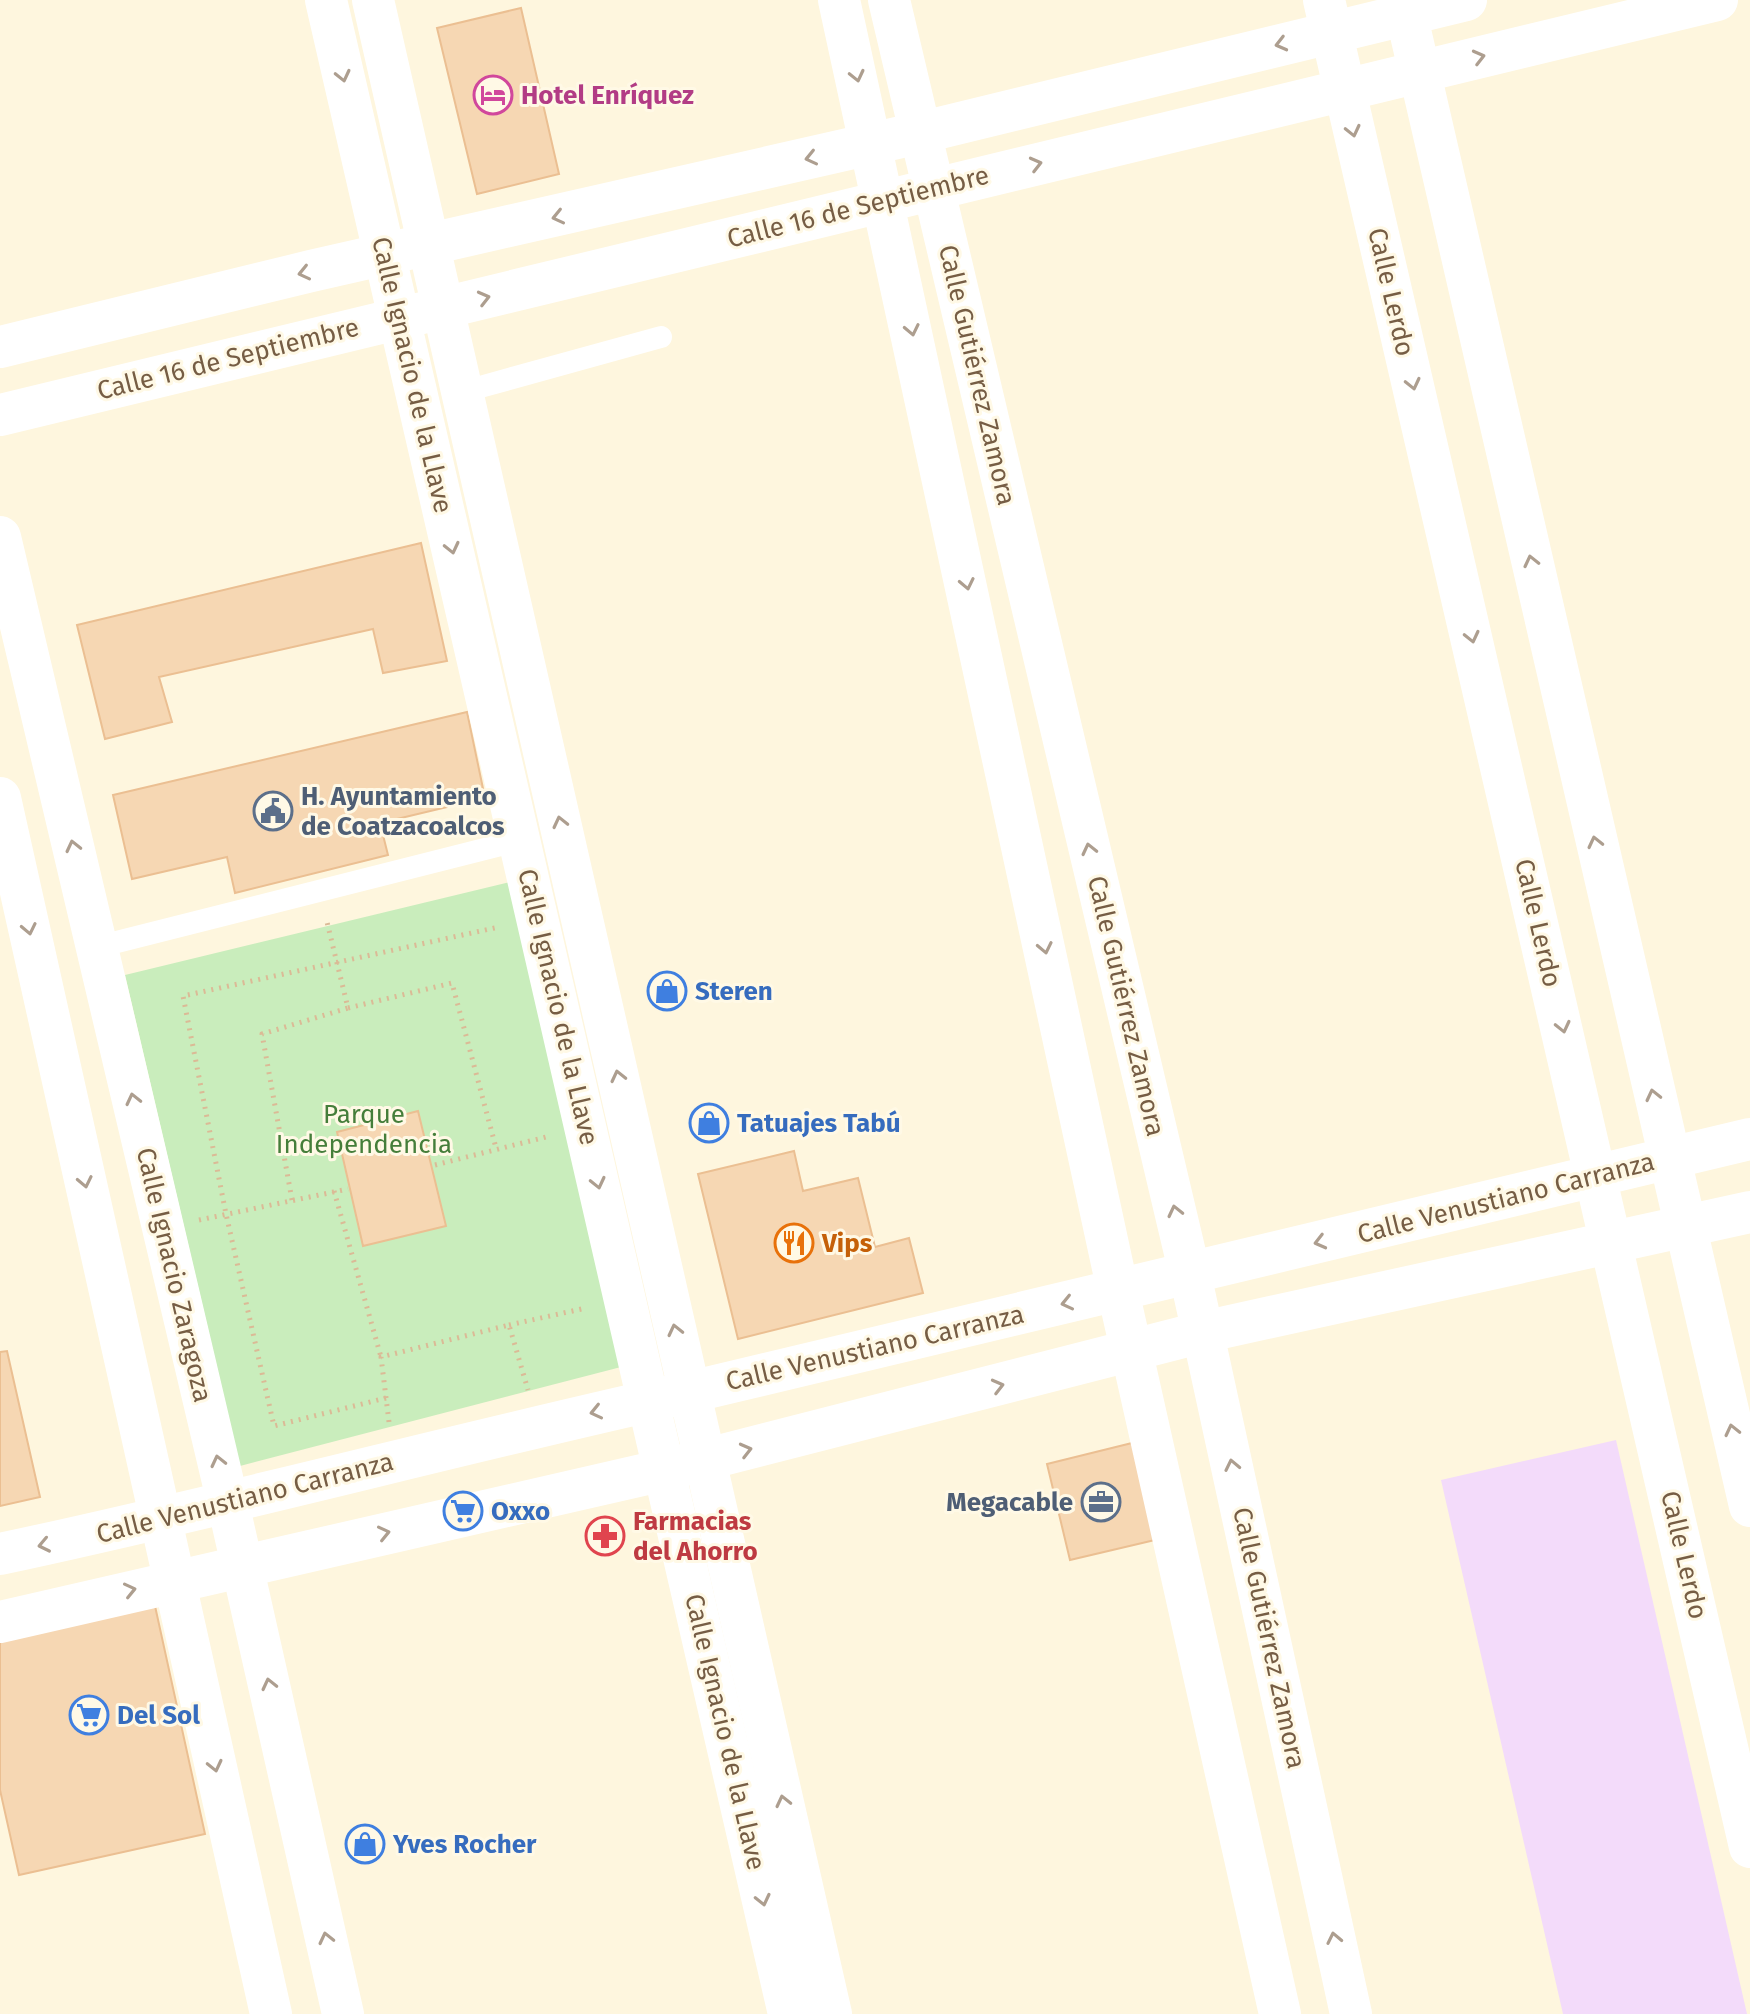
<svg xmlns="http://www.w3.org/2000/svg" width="1750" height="2014" font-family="'Fira Sans',sans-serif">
<rect width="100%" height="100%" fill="#fef6de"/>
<path fill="#f3dbfa" d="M1616,1440l131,574h-184l-122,-534z"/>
<path fill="#c9edbc" d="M510,882l111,485 -381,99 -115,-491z"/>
<g fill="#f6d7b3" stroke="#ebbf92" stroke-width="2">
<path d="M521,8l38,166 -82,20 -40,-166z"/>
<path d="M421,543l26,118 -64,12 -10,-44 -214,48 13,45 -67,17 -28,-114z"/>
<path d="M467,712l18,86 -105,25 8,32 -153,38 -8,-36 -95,22 -19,-84z"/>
<path d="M418,1111l28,115 -83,20 -26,-114z"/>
<path d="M794,1151l9,40 55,-13 17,69 34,-9 14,55 -185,46 -40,-165z"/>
<path d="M7,1351l33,146 -40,9v-154z"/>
<path d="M1132,1443l23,97 -85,20 -23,-96z"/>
<path d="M155,1606l50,228 -186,41 -19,-85v-150z"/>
</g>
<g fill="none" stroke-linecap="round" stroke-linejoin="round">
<g stroke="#dbba96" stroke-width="5" stroke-dasharray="2 6" stroke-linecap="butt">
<path d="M348,1008l104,-25 44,165"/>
<path d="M435,1165l115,-29"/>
<path d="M334,1191l47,166"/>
<path d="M292,1200l-30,-166 86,-26 -22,-90"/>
<path d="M199,1220l149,-31"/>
<path d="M509,1325l77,-17"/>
<path d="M386,1398l-112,28 -48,-212 -43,-218 316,-69"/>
<path d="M389,1422l-8,-65 128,-32 19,65"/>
</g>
<g stroke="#fff" stroke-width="22">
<path d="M462,392l199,-55"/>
<path d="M97,947l423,-107"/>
</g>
<g stroke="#fff" stroke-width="42">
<path d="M326,0l463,2014"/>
<path d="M373,0l458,2014"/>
<path d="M839,0l279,1291 162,723"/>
<path d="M889,0l301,1274 161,740"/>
<path d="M1324,0l426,1847"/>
<path d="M1403,0l347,1506"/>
<path d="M0,347l311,-76 608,-138 547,-133"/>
<path d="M0,415l1717,-415"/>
<path d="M0,537l228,966 115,511"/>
<path d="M0,798l271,1216"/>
<path d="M0,1554c231,-49 459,-111 690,-162l1060,-253"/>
<path d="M0,1622l664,-152 539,-138 547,-120"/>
</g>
</g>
<defs><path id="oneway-chevron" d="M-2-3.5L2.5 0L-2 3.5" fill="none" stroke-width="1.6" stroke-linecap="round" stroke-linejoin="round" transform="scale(2)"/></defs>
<g stroke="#ad9e8f">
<use href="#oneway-chevron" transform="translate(1281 44) rotate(166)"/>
<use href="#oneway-chevron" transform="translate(1479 57) rotate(-14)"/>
<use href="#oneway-chevron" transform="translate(343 76) rotate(77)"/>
<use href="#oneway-chevron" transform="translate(857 76) rotate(77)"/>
<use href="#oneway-chevron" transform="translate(1353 131) rotate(77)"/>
<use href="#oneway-chevron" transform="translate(811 158) rotate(167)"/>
<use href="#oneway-chevron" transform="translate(1036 164) rotate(-14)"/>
<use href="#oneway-chevron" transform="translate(558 217) rotate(167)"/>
<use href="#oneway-chevron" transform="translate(304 273) rotate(167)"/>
<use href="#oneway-chevron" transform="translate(484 298) rotate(-14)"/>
<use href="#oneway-chevron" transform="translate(912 330) rotate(78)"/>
<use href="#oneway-chevron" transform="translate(1413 384) rotate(77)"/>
<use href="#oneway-chevron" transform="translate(452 548) rotate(77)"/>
<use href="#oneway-chevron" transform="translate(1531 561) rotate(-103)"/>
<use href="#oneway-chevron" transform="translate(967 584) rotate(78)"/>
<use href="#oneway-chevron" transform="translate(1472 637) rotate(77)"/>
<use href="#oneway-chevron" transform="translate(560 822) rotate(-103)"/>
<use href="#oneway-chevron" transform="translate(1595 842) rotate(-103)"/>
<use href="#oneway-chevron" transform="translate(73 846) rotate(-103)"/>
<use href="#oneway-chevron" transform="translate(1089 849) rotate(-103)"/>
<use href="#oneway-chevron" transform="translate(29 929) rotate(78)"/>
<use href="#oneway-chevron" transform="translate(1045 948) rotate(78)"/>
<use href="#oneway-chevron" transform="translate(1563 1027) rotate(77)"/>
<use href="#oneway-chevron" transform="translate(618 1076) rotate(-103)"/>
<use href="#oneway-chevron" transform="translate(1653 1095) rotate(-103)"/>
<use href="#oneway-chevron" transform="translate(133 1099) rotate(-103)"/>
<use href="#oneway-chevron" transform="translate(85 1182) rotate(78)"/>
<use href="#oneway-chevron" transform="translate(598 1183) rotate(77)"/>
<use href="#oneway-chevron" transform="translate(1175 1211) rotate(-103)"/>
<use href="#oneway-chevron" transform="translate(1320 1242) rotate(166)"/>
<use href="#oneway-chevron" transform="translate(1067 1303) rotate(167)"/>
<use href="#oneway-chevron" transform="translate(675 1330) rotate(-103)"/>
<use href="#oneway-chevron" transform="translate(998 1386) rotate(-14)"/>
<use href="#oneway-chevron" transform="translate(596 1412) rotate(167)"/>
<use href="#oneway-chevron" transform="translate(1732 1430) rotate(-103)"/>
<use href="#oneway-chevron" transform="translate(746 1450) rotate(-14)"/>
<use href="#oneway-chevron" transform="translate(218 1461) rotate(-103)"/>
<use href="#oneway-chevron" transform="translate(1232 1465) rotate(-102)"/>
<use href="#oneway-chevron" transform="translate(384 1533) rotate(-13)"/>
<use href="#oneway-chevron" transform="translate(44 1545) rotate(168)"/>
<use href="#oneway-chevron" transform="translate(130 1590) rotate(-13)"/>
<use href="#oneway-chevron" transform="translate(269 1684) rotate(-103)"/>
<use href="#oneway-chevron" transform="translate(215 1766) rotate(77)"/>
<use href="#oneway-chevron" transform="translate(783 1801) rotate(-103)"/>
<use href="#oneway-chevron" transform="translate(763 1900) rotate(77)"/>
<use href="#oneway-chevron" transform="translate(326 1938) rotate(-103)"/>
<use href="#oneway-chevron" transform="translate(1334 1938) rotate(-102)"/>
</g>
<defs>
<symbol id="hotel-ring" viewBox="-11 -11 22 22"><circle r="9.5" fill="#fff9e6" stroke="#d1479c" stroke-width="1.5"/><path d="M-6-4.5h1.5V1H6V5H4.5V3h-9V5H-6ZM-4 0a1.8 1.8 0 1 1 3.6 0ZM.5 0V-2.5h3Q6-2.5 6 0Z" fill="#d1479c"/></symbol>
<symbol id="civic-ring" viewBox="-11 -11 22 22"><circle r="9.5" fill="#fff9e6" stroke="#5c6f8a" stroke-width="1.5"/><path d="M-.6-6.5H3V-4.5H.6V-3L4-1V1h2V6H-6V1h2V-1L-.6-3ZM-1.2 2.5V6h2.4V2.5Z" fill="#5c6f8a"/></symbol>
<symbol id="shop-ring" viewBox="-11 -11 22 22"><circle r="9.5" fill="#fff9e6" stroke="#3f7fe0" stroke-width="1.5"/><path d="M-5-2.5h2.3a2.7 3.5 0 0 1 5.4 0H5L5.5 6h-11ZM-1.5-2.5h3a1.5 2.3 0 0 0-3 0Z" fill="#3f7fe0"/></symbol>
<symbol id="restaurant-ring" viewBox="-11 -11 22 22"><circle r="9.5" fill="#fff9e6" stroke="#e8710a" stroke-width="1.5"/><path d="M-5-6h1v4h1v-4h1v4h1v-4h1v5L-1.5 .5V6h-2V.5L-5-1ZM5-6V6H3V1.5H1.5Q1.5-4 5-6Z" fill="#e8710a"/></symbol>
<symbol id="office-ring" viewBox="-11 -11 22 22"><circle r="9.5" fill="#fff9e6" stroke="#5c6f8a" stroke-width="1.5"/><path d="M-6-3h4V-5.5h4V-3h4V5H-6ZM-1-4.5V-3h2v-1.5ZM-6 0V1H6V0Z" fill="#5c6f8a"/></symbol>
<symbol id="supermarket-ring" viewBox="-11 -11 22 22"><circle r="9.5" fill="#fff9e6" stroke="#3f7fe0" stroke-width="1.5"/><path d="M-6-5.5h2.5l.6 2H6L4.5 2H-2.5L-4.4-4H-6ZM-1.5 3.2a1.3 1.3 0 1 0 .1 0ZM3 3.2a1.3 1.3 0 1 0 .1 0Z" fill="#3f7fe0"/></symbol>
<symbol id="pharmacy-ring" viewBox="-11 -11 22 22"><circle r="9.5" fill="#fff9e6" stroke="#e0444e" stroke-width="1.5"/><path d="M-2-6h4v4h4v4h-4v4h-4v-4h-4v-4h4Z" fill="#e0444e"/></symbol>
</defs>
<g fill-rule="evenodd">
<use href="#hotel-ring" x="471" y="73" width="44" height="44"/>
<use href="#civic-ring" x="251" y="789" width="44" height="44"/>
<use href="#shop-ring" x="645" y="969" width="44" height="44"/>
<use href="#shop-ring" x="687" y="1101" width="44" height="44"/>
<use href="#restaurant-ring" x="772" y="1221" width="44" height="44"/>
<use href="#office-ring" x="1079" y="1480" width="44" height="44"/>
<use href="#supermarket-ring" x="441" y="1489" width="44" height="44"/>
<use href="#pharmacy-ring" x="583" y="1514" width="44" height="44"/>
<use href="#supermarket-ring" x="67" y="1693" width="44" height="44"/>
<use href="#shop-ring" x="343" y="1822" width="44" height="44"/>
</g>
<g text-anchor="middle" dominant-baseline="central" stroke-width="6" stroke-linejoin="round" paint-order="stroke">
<g font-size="26" font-weight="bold" fill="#b23c85" stroke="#fff9e6" text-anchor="start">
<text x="521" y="95">Hotel Enríquez</text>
</g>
<g font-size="26" fill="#765d44" stroke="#fff9e6">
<text transform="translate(858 207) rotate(-14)">Calle 16 de Septiembre</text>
<text transform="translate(1391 292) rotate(77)">Calle Lerdo</text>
<text transform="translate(228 359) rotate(-14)">Calle 16 de Septiembre</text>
<text transform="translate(412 375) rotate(77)">Calle Ignacio de la Llave</text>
<text transform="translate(977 375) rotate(77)">Calle Gutiérrez Zamora</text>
<text transform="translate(1538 923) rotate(77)">Calle Lerdo</text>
<text transform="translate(1126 1006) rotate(77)">Calle Gutiérrez Zamora</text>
<text transform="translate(558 1007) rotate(77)">Calle Ignacio de la Llave</text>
<text transform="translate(1506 1198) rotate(-14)">Calle Venustiano Carranza</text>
<text transform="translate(174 1275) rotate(77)">Calle Ignacio Zaragoza</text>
<text transform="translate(875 1348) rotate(-13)">Calle Venustiano Carranza</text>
<text transform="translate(245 1498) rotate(-14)">Calle Venustiano Carranza</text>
<text transform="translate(1684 1555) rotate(77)">Calle Lerdo</text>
<text transform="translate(1269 1638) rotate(78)">Calle Gutiérrez Zamora</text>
<text transform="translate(725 1732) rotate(77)">Calle Ignacio de la Llave</text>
</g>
<g font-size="26" font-weight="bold" fill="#4e5e75" stroke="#fff9e6" text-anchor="start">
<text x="301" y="796">H. Ayuntamiento<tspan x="301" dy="30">de Coatzacoalcos</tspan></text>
<text x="1073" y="1502" text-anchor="end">Megacable</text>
</g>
<g font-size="26" font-weight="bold" fill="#366cbe" stroke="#fff9e6" text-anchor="start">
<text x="695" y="991">Steren</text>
<text x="737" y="1123">Tatuajes Tabú</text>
<text x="491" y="1511">Oxxo</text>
<text x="117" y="1715">Del Sol</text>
<text x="393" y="1844">Yves Rocher</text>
</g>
<g font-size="26" fill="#457e3a" stroke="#fff9e6">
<text x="364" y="1114">Parque<tspan x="364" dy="30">Independencia</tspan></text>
</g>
<g font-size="26" font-weight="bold" fill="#c56008" stroke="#fff9e6" text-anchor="start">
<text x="822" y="1243">Vips</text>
</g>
<g font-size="26" font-weight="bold" fill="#be3a42" stroke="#fff9e6" text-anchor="start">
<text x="633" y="1521">Farmacias<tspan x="633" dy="30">del Ahorro</tspan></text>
</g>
</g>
</svg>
